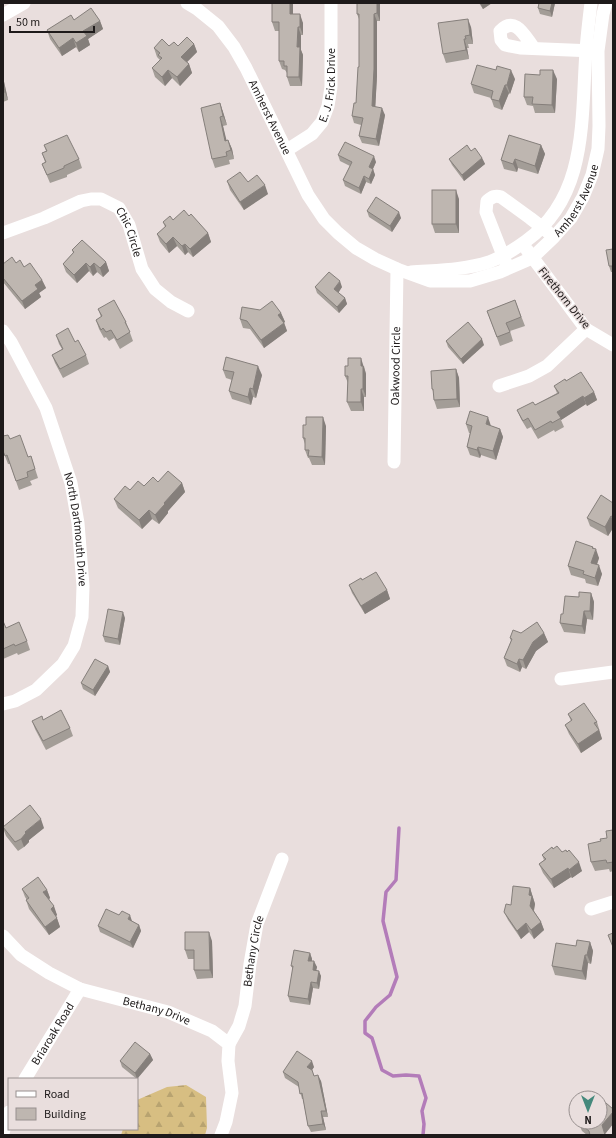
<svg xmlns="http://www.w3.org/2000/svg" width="616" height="1138" font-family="'Source Sans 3',sans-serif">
<defs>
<pattern id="forest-firs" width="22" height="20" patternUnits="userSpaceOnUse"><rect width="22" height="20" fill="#d7be82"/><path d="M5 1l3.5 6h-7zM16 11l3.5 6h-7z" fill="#b8a370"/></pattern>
</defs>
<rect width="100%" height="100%" fill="#e9dedd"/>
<path fill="url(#forest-firs)" d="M186,1085l20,12 1,31 -2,7h-84l2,-6h14v-29l30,-13z"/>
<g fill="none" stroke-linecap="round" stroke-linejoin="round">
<path stroke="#b37cb9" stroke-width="3.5" d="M399,828l-3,52 -10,12 -3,29 14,56 -7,18 -14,12 -11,14v12l7,5 10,32 11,6 13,-1 13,1 7,22 -4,13 2,13 -1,11"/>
<g stroke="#fff" stroke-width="13">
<path id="s1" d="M187,3l10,6 21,17 16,21 12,21 62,127 16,24 14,14 18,15 19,11 22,10 33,12h40l30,-9 32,-14 22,-21 17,-19 12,-21 9,-22 6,-26 1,-23 -1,-75 5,-37 3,-11"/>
<path d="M3,15l21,-12"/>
<path d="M534,48c-9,-11 -18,-33 -34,-17l1,9 4,5 15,3 74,3"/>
<path id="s2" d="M287,150l25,-16 10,-12 6,-16 3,-19v-84"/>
<path id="s3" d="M3,233l41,-15 37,-17 10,-2h10l18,9 10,17 13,44 13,20 16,13 17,9"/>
<path d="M527,250l59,79 27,16"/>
<path d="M506,263l-20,-51 1,-11c5,-4 8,-6 14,-4l29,21 18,14"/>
<path d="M411,272c26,-2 53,-2 78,-10 13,-5 26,-13 37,-21 62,-45 55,-121 60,-190 1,-16 3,-32 5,-48"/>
<path id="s4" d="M3,331l8,11 35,66 25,75 7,40 5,63 -1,31 -8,29 -11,18 -27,26 -21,11 -12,3"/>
<path d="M499,386l30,-10 18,-10 39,-37"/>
<path id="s5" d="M394,462l3,-193"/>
<path d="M561,679l52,-7"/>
<path d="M591,909l22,-7"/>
<path id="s6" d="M3,936l18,19 28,18 31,16 88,23 44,19 17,13 -1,17 4,32 -6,29 -5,13"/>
<path id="s7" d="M229,1044l10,-18 6,-20 5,-42 7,-40 25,-65"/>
<path id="s8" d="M25,1079l55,-90"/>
<path d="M3,1133l6,-21"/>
</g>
</g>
<g fill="#a39d97">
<path d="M293,3v11l10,9v12h-2v15l2,5 -1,31h-12l-3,-9v-4l-2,-3 -3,-1 -3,-8v-30h-4l-3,-9z"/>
<path d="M380,3v18h-3v55l-2,31 10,8 -6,31 -17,-3 -3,-7 2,-11 -7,-2 -2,-7 4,-13 3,-36v-48l-2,-5z"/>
<path d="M479,3h13l-9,6z"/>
<path d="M535,3h20l-3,14 -12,-3 -2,-6 1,-4z"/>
<path d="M74,20l26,1 3,8 -15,10 2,6 -11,7 -3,-5 -14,9 -12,-17 -3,-9z"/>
<path d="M471,27l2,17h-5l1,4h-2l2,11 -23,4 -3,-9z"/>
<path d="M194,44l3,8 -10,10 2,2 3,9 -12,13 -8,-8 -7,8 -10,-9 -3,-9 8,-8 -3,-3 -3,-9 15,-2h9z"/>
<path d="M3,77l5,23 -5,2z"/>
<path d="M515,79l-5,15 -1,-1 -7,17 -8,-3 -3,-9 -17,-5 -3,-9z"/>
<path d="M557,79l-2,34h-20l-2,-7 -6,-1 -3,-8z"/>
<path d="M220,103l3,9 4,13 -4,1 3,15 2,-1 4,9 2,10 -5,1 1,4 -15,4 -3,-9z"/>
<path d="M44,145l35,14 3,9 -15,7v2l-17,6 -8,-19 3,-2 -3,-9 4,-2z"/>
<path d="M541,145l4,9 -7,20 -20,-6 -1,4 -13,-3 -3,-9z"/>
<path d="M471,151l11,7 3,6 -21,17 -12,-16 -3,-6z"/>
<path d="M338,155l38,7 -3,7 2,6 -4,9 -5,-2 -5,12 -16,-8 -2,-6 7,-14 -10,-5z"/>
<path d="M227,181l21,1 20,12 -24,16 -14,-20z"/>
<path d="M459,199v34h-24l-3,-9z"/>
<path d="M367,211l34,7 -9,14 -23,-15z"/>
<path d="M189,216l19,17 3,9 -18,15 -5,-5 -3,3 -8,-9 -8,7 -9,-11 -3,-8 8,-7 -2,-5z"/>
<path d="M613,249v23h-2l-2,-6z"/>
<path d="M72,250l34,12 3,9 -6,6 -6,-5 -4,4 -4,-5 -12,12 -11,-11 -3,-8 10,-11z"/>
<path d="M16,263l8,4 18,13 4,8 -7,5 2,4 -16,12 -22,-27v-18z"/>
<path d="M315,287h27l-4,5 7,6 2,6 -8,9 -22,-20z"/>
<path d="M515,300l10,26 -15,5 3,10 -13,5 -13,-35z"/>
<path d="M98,309l28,13 7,19 -13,8 -6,-11 -5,3 -3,-4 -2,1 -5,-9 -3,-9 5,-3z"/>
<path d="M281,313l4,9h-1l3,9 -23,17 -14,-19 -7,-1 -3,-9z"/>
<path d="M56,335l30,20 3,9 -26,14 -8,-15 -3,-8 10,-6 -3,-5z"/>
<path d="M446,341l38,4 -21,19 -15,-17z"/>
<path d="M364,366l2,8v23h-2v14h-13l-4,-9 1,-19 -3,-7z"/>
<path d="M456,369l3,9 1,29 -23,2 -3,-9v-7l-2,-4z"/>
<path d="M223,370l39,5 -6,23 -3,-1 -2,8 -19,-6 -3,-8 3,-11 -6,-2z"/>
<path d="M566,381l28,11 3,8 -10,6 -1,-2 -25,16 3,7 -9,5 -1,-2 -16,9 -7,-12 -4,2 -6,-10 -4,-9 18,-5 22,-12 -3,-7z"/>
<path d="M466,424l25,2 9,3 3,8 -7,23 -15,-5 -1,3 -10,-3 -3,-8 3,-14h-1z"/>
<path d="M326,426l-1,39h-13l-3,-7h-1l-3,-8v-6l-2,-6z"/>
<path d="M10,439l18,18 3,-1 7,22 -8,3 2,4 -13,5 -9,-26h-2l-5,-13z"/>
<path d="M158,482l24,1 3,9 -17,19v2l-9,11 -7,-5 -10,10 -24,-21 -4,-9 16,-9z"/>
<path d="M613,503v25l-5,8 -18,-10 -3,-8z"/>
<path d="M593,548l6,10 -2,7 5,9 -4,12 -12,-3 -1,-4 -14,-4 -3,-9z"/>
<path d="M362,580l25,10 3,9 -25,15 -13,-21 -3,-8z"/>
<path d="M591,593l3,9 -1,18 -6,-1 -2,15 -21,-2 -4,-9 3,-9 16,-17z"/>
<path d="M125,618l-5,27 -15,-3 -2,-6z"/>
<path d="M3,621l3,7 21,13 3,9 -12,5 -1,-2 -14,6z"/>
<path d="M521,633h23l4,9 -12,9 -10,18 -4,-2 -2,5 -13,-6 -3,-8 7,-17 -1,-3z"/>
<path d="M108,666l2,6 -15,24 -12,-7 -2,-6z"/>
<path d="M568,714l29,8 5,17 -21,14 -12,-19 -4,-9 6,-4z"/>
<path d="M43,720l27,8 3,8 -27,14 -11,-21 -3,-8z"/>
<path d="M3,828h41l-15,12v2l-5,5 -6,4 -12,-15z"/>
<path d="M613,830v41l-3,1 -1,-3 -14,2 -4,-9 10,-21 6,-3z"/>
<path d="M553,849l9,3 20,19 -10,7 -1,-1 -17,11 -11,-15 -4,-9 5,-4 -2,-5z"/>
<path d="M530,888l5,16 -1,7 7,11 3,8 -10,9 -5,-7 -8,7 -13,-19 -4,-8 7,-7z"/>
<path d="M22,889l25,1 3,8 -1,1 8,16 -1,1 4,11 -11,8 -20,-26 -3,-9h1l-2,-3z"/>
<path d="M119,915l13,6 7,4 2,6 -8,17 -33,-16 -2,-6z"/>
<path d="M212,941l1,37 -16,1 -3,-9v-11h-6l-3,-9z"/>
<path d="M590,942l3,9 -2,13 -3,-1 -2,17 -31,-5 -3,-9z"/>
<path d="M310,953l2,6v2l5,6 -1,3 5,6 -2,13 -6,-1 -3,17 -20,-3 -2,-6 5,-27 -2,-3z"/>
<path d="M150,1054l3,6 -16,19 -15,-12 -2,-6z"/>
<path d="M314,1067l-2,3 2,6 7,5 7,36h-5l3,13 -15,2 -3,-6 -5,-27h-1l-3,-12 -14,-9 -2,-6z"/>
<path d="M613,1109v15l-8,10v1h-18l-5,-4 -4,-9z"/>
</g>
<g fill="#857f7b">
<path d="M290,3h3v20l-3,-9z"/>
<path d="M377,3h3v18l-3,-8z"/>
<path d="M480,3h12l-9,6z"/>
<path d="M552,3h3l-3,14 -2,-6z"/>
<path d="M300,14l3,9v12l-3,-8z"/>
<path d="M374,14l3,7v55l-2,37 -3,-7z"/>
<path d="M468,19l3,8 2,17 -3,-9z"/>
<path d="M100,21l3,8 -15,10 2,6 -11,7 -3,-9 7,-12z"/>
<path d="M298,27l3,8v15l2,5 -1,31 -3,-9 -2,-30z"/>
<path d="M73,38l3,9 -14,9 -3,-8z"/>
<path d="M464,39l3,9 2,11 -3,-9z"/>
<path d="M194,44l3,8 -13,13 -3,-8z"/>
<path d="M189,64l3,9 -12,13 -3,-9z"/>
<path d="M168,70l4,8 -7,8 -3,-9z"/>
<path d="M511,70l4,9 -5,15 -3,-9z"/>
<path d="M553,70l4,9 -2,34 -3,-8z"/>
<path d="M3,77l5,23 -3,-8 -2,-10z"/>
<path d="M505,85l4,8 -7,17 -3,-9z"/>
<path d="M220,103l3,9 4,13 -4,-9z"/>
<path d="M382,108l3,7 -6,31 -3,-7z"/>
<path d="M220,117l3,9 6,24 -4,-9z"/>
<path d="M228,140l4,9 2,10 -3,-9z"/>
<path d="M541,145l4,9 -7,20 -3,-8z"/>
<path d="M374,156l2,6 -5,11 -2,-6z"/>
<path d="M482,158l3,6 -21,17 -2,-6z"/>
<path d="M515,159l3,9 -1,4 -4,-8z"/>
<path d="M373,169l2,6 -4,9 -2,-5z"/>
<path d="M364,176l2,6 -5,12 -2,-6z"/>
<path d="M265,185l3,9 -24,16 -4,-8z"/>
<path d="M456,190l3,9v34l-3,-9z"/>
<path d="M399,212l2,6 -9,14 -2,-6z"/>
<path d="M208,233l3,9 -18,15 -3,-8z"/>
<path d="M173,237l4,9 -8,7 -3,-9z"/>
<path d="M185,244l3,8 -3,3 -3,-9z"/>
<path d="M106,262l3,9 -6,6 -3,-9z"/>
<path d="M86,263l3,8 -12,12 -3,-8z"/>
<path d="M94,263l3,9 -4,4 -3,-9z"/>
<path d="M42,280l4,8 -7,5 2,4 -16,12 -3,-8 13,-16z"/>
<path d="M340,281l2,6 -5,8 -3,-6z"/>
<path d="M345,298l2,6 -8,9 -2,-6z"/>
<path d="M281,313l4,9 -3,2 -4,-9z"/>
<path d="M284,323l3,8 -23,17 -3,-8z"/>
<path d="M482,339l2,6 -21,19 -2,-5z"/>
<path d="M361,358l5,16v23l-3,-8 -2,-23z"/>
<path d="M258,366l4,9 -6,23 -3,-9z"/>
<path d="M456,369l3,9 1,29 -3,-8z"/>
<path d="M250,388l3,9 -2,8 -3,-8z"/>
<path d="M361,389l3,8v14l-3,-9z"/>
<path d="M594,392l3,8 -10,6 -3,-8z"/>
<path d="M583,396l3,8 -25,16 -4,-8z"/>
<path d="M323,417l3,9 -1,39 -3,-8z"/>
<path d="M488,417l3,9 -2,7 -3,-9z"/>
<path d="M500,429l3,8 -7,23 -3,-9z"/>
<path d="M478,447l3,8 -1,3 -3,-8z"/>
<path d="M182,483l3,9 -17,19v2l-9,11 -4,-9 9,-12z"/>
<path d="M149,510l3,9 -10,10 -3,-9z"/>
<path d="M611,516l2,5v7l-5,8 -3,-9z"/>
<path d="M593,547l2,5 1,-3 3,9 -5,14 -3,-9z"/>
<path d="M599,565l3,9 -4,12 -3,-8z"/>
<path d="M387,590l3,9 -25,15 -4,-8z"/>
<path d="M591,593l3,9 -1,18 -3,-9z"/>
<path d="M584,611l3,8 -2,15 -3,-8z"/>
<path d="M123,612l2,6 -5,27 -2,-6z"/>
<path d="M544,633l4,9 -12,9 -10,18 -3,-9 10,-18z"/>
<path d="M519,659l3,8 -2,5 -3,-8z"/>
<path d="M108,666l2,6 -15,24 -2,-6z"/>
<path d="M599,730l3,9 -21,14 -3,-9z"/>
<path d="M41,819l3,9 -15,12v2l-5,5 -3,-8 4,-7z"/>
<path d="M579,862l3,9 -10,7 -3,-8z"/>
<path d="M568,868l3,9 -17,11 -3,-9z"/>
<path d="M530,888l5,16 -2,10 -3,-8 -1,-11z"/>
<path d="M47,890l3,8 -3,3 -4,-9z"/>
<path d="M54,906l3,9 -3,3 -3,-9z"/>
<path d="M130,915l2,6 -2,4 -2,-6z"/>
<path d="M57,918l3,9 -11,8 -4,-8z"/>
<path d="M541,922l3,8 -10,9 -3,-9z"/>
<path d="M526,923l3,9 -8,7 -4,-8z"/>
<path d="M139,925l2,6 -8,17 -3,-6z"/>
<path d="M209,932l3,9 1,37 -3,-8z"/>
<path d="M590,942l3,9 -2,13 -4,-9z"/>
<path d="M310,953l2,6 -1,7 -3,-5z"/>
<path d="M585,955l3,8 -2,17 -4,-9z"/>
<path d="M314,961l3,6 -2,9 -2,-6z"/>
<path d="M319,971l2,5 -2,13 -2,-6z"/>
<path d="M311,982l2,6 -3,17 -2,-6z"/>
<path d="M150,1054l3,6 -16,19 -2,-6z"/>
<path d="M312,1061l2,6 -4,6 -3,-6z"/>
<path d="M318,1075l3,6 7,36 -2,-6z"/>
<path d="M321,1111l2,6 3,13 -3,-6z"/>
<path d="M613,1112v12l-8,10 -3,-9z"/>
</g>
<g fill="#beb6b0" stroke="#857f7b">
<path d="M272,3h18v11h10v13h-2l-1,20h3l-1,30h-12v-11h-3v-5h-5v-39h-7z"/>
<path d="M357,3h20v10l-3,1v55l-2,37 10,2 -6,31 -17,-3 4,-18 -11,-2 2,-13h2l2,-36h1v-53h-2z"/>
<path d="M539,3h13l-2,8 -12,-3z"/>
<path d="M91,8l9,13 -17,10 4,5 -11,7 -3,-5 -14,10 -12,-18 24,-15 3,5z"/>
<path d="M468,19l2,16 -5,1 1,3h-2l2,11 -23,4 -5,-31z"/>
<path d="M187,37l7,7 -13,13 8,7 -12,13 -9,-7 -6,7 -10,-9 10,-10 -4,-3 2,-2 -6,-5 8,-9 7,7 5,-4 4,4z"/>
<path d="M477,65l19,5 1,-4 14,4 -4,15h-2l-6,16 -8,-2 2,-8 -22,-7z"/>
<path d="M540,70h13l-1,35 -20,-1 1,-7h-9l1,-23 15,1z"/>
<path d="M3,82l2,10h-2z"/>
<path d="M220,103l3,13 -3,1 5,24 3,-1 3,10 -5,2 1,4 -15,3 -11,-51z"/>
<path d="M67,135l12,24 -15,7v2l-17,7 -5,-11 4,-2 -4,-9 5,-2 -3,-6z"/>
<path d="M509,135l32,10 -6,21 -20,-7 -2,5 -12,-4z"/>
<path d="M345,142l29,14 -5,11 4,2 -4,10 -5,-3 -5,12 -16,-8 9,-18 -14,-7z"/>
<path d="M467,145l4,6 4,-3 7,10 -20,17 -13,-16z"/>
<path d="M240,172l8,10 9,-7 8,10 -25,17 -13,-21z"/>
<rect x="432" y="190" width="24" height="34"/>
<path d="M376,197l23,15 -9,14 -23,-15z"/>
<path d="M184,210l5,6 2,-2 17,19 -18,16 -5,-5 -3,2 -9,-9 -7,7 -9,-10 9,-8 -3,-4 7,-6 3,4z"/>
<path d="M82,240l24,22 -6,6 -6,-5 -4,4 -4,-4 -12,12 -11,-11 11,-12 -2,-2z"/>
<path d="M613,249v25l-1,-8h-3l-3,-16z"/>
<path d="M12,257l4,6 4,-3 4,7 6,-4 12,17 -7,5 3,4 -16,12 -19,-23v-14z"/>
<path d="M329,272l11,9 -6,8 11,9 -8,9 -22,-20z"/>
<path d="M114,300l12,22h-1l5,10 -13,8 -6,-10 -5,2 -3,-4 -2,2 -5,-10 6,-4 -4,-7z"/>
<path d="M515,300l6,17 -15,6 4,9 -13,5 -10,-26z"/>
<path d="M272,301l9,12 -3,2 6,8 -23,17 -14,-19 -7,-2 2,-12 18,3z"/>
<path d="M468,322l14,17 -21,20 -15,-18z"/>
<path d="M68,328l7,14 3,-2 8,15 -26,14 -8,-14 11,-6 -7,-14z"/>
<path d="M226,357l32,9 -5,23 -3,-1 -2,9 -19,-6 5,-19 -11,-2z"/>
<path d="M348,358h13v8h2v23h-2v13h-14l1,-26h-3v-10h3z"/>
<path d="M456,369l1,30 -23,1 -1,-11h-1l-1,-18z"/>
<path d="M581,372l13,20 -10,6 -1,-2 -26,16 4,6 -9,5 -1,-2 -16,9 -7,-12 -5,3 -6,-11 16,-8 2,3 24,-12 -5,-7 11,-7 1,2z"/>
<path d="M470,411l18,6 -2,7 14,5 -7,22 -15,-4 -1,3 -10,-3 5,-21 -6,-2z"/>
<path d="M306,417h17l-1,40 -14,-1 1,-6h-4v-12h-2v-13h3z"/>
<path d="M8,435l2,4 10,-4 8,22 3,-1 4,13 -8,3 1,5 -12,4 -9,-26 -2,1 -2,-5v-15z"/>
<path d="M168,471l14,12 -18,20 1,1 -10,11 -6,-5 -10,10 -25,-21 11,-13 5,4 8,-9 6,5 9,-9 5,5z"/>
<path d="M601,495l12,8v14l-2,-1 -6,11 -18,-9z"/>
<path d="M576,541l17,6 -1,1 4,1 -5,14 8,2 -4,13 -12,-4 1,-3 -16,-5z"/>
<path d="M376,572l11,18 -26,16 -12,-21 12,-7 1,2z"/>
<path d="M579,592l12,1 -1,18h-6l-2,15 -22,-3 1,-9h2l2,-18 14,1z"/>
<path d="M108,609l15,3 -5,27 -15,-3z"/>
<path d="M3,621l3,7 13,-6 8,19 -12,5 -1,-2 -11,5z"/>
<path d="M537,622l7,11 -11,9 -10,18 -4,-1 -2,5 -13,-6 8,-19 -2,-1 3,-8 8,3z"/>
<path d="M95,659l13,7 -15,24 -12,-7z"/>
<path d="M584,703l13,19 -3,1 5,7 -21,14 -13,-19 7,-5 -4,-6z"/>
<path d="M61,710l9,18 -27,13 -11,-20 10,-5 1,4z"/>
<path d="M30,805l11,14 -16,13 1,1 -5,6 -6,3 -12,-15z"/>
<path d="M613,830v32l-6,1 -1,-3 -15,2 -3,-18 13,-3 -1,-2 7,-1 -1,-7z"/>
<path d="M557,846l5,6 4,-2 1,2 2,-2 10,12 -10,8 -1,-2 -17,11 -12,-15 7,-5 -4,-4 10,-8 1,2z"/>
<path d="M38,877l9,13 -4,2 11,14 -3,3 6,9 -12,9 -19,-27 3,-2 -7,-9z"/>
<path d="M513,886l17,2 -1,7 3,1 -2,10 11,16 -10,8 -5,-7 -9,8 -13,-19 2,-8 5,1z"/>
<path d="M106,909l13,6 3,-4 8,4 -2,4 11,6 -9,17 -32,-16z"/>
<path d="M185,932h24l1,38h-16v-20h-9z"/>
<path d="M613,933v14l-5,-12z"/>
<path d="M577,940l13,2 -3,13h-2l-3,16 -30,-5 4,-23 20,3z"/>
<path d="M294,950l16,3 -2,8h6l-1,9 6,1 -2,12 -6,-1 -3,17 -20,-3 5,-30h-2z"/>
<path d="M135,1042l15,12 -15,19 -15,-12z"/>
<path d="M297,1051l15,10 -5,6 5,3 2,6 4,-1 8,36h-5l2,13 -15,2 -6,-33 -2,1 -2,-12 -15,-10z"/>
<path d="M599,1097l14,12v3l-11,13 3,10h-15l-1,-4 -11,-9h22v-24h-2z"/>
</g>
<g text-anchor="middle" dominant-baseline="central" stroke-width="3" stroke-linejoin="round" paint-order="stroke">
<g font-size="12" fill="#1e1a1a" stroke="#e9dedd">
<text stroke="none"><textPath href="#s2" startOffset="83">E. J. Frick Drive</textPath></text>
<text stroke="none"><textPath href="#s1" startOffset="144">Amherst Avenue</textPath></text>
<text stroke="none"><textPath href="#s1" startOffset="564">Amherst Avenue</textPath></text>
<text stroke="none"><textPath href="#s3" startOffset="151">Chic Circle</textPath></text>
<text transform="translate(564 298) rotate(51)">Firethorn Drive</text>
<text stroke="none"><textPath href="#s5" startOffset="96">Oakwood Circle</textPath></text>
<text stroke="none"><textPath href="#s4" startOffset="214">North Dartmouth Drive</textPath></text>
<text stroke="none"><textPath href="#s7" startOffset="97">Bethany Circle</textPath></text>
<text stroke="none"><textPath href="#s6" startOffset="174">Bethany Drive</textPath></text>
<text stroke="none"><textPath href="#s8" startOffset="53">Briaroak Road</textPath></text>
</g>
</g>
<rect width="616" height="1138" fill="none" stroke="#1e1a1a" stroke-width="8"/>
<rect x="8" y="1078" width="130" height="52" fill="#e9dedd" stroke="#98908f"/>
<rect x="16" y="1091" width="20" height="6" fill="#ffffff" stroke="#98908f"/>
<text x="44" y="1098" font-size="12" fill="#1e1a1a">Road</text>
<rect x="16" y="1108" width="20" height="12" fill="#beb6b0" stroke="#98908f"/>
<text x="44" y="1118" font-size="12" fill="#1e1a1a">Building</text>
<g transform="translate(588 1110) rotate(180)"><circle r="19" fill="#e9dedd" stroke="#98908f"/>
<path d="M0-3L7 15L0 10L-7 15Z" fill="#45897c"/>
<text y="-6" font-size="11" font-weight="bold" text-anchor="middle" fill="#1e1a1a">N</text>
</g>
<path d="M10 26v6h84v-6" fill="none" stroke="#1e1a1a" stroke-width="2"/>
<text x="16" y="26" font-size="12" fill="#1e1a1a" stroke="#e9dedd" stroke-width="3" paint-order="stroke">50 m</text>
</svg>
